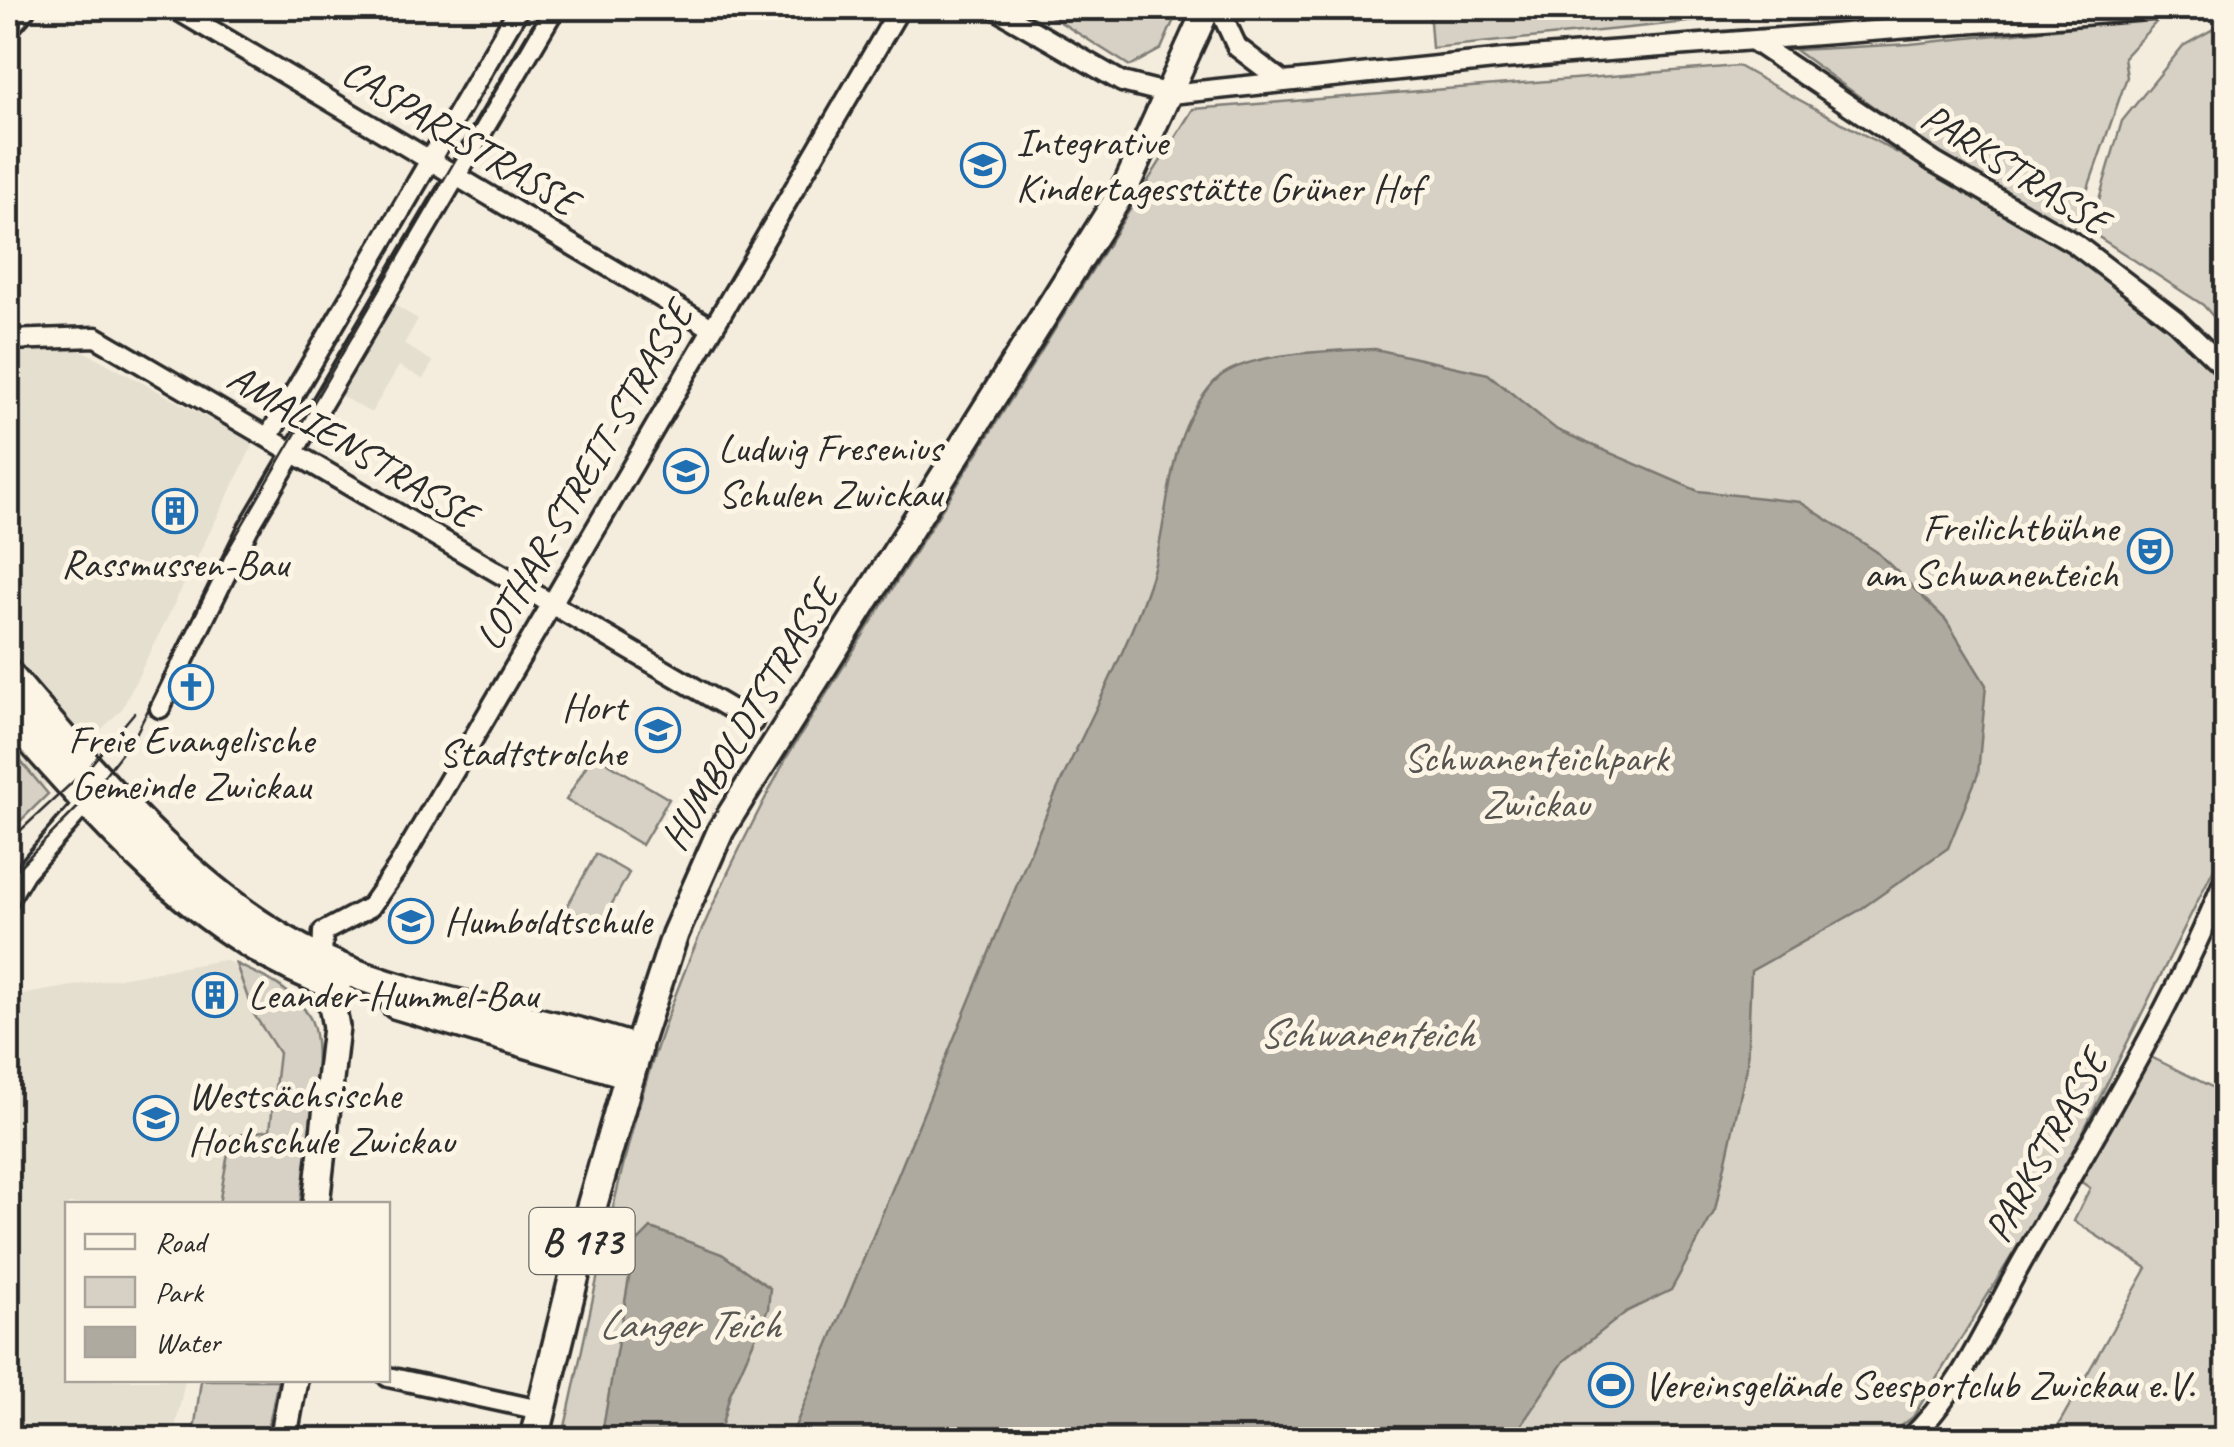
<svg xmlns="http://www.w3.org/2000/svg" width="2234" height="1447" font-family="Caveat,sans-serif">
<rect width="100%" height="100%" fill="#f4edde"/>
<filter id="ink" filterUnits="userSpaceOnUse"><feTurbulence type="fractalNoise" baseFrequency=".01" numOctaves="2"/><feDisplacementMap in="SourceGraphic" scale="20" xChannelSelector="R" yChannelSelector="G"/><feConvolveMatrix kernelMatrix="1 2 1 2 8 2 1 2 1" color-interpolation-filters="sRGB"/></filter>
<g filter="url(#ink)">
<g fill="#e5dfd0">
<path d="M391,303l27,16 -14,25 29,18 -10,17 -24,-13 -28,47 -33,-19z"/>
<path d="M80,349l174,94 -132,266 -114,114v-471z"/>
<path d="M224,960l58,24 30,32 3,15 -22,173h-225v176h117l-12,59 -165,1v-142h12l-12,-64v-237z"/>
</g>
<g fill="#d6d1c4" stroke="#807e78" stroke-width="2.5">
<path d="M1038,8h141l-18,41 -31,17z"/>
<path d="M1429,8h325l3,7 -325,33z"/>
<path d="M2160,18l-36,39 3,20 -54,154 -136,-78 -142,-103 115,-6z"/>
<path d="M2226,22v309l-23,-26 -109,-71 -1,-14 29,-99 61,-75z"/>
<path d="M1738,66c166,94 349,176 488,307v471l-163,328 -150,245 -29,22 -1322,1c34,-147 59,-302 113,-444 31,-83 71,-162 113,-241l405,-646z"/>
<path d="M8,746l40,48 -40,39v-14l9,-8 -9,-10z"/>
<path d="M593,754l76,45 -27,46 -76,-45z"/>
<path d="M596,854l33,19 -30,54 -33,-19z"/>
<path d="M236,964c28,13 58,25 74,54 18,33 -5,146 -10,186h-81l12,-68 39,-6 9,-77 -26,-40z"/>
<path d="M2151,1057l75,37v345h-155l-16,-8 92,-163 -73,-47 16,-33 -10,-7z"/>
<path d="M201,1380h77l-12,59h-73z"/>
</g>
<g fill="#afaaa0" stroke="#7a7771" stroke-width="2.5">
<path d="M1375,349l113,25 69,56 141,61 102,11 77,50 69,68 40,65 -8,89 -30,74 -90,63 -107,60 -4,95 -32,144 -44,80 -45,22 -62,49 -52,78h-722c83,-200 164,-402 247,-603 34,-84 82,-164 111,-249 26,-73 12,-144 66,-205 28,-31 121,-31 161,-33z"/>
<path d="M651,1228l71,26 48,34 -2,21 -38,85 -12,45h-117l34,-195z"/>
</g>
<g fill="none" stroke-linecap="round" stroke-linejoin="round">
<defs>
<g id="street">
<path d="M174,8l536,319"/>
<path d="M994,8l128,74 48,12 334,-35 670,-51"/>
<path d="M1219,8l18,39 46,35"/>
<path d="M1755,42l179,120 140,81 101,77 51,49"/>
<path d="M8,340l88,-3 657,385"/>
<path d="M269,436l250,-428"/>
<path d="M160,708l88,-179 307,-521"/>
<path d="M8,900l17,-28 62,-71"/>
<path d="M322,960l1,-28 47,-25 28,-40 502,-859"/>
<path d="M8,1289v30"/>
<path d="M388,1377l152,33"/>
<path d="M1908,1440c52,-47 81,-120 115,-180 71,-125 150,-251 203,-385"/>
</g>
<g id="secondary">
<path d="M637,1050l38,-116 46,-104 406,-646 80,-176"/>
<path d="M316,1204l20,-177 -11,-60"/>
<path d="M283,1440l11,-60"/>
</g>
<g id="primary">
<path d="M8,22l12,-14"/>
<path d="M8,675c86,100 191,229 314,285 98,45 212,55 315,90l-47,162 -56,228"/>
<path d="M8,714c95,106 189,222 328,271"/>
<path d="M396,1004l234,70"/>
</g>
</defs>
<use href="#street" stroke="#2b2b2b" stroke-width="25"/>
<use href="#secondary" stroke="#2b2b2b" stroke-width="32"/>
<use href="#primary" stroke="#2b2b2b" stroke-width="35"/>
<use href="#street" stroke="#fcf5e5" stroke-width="18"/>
<use href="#secondary" stroke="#fcf5e5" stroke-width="25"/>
<use href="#primary" stroke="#fcf5e5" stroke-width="28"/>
<g stroke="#2b2b2b" stroke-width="2.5">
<path d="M8,842l81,-75 45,-54"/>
<path d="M8,878l77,-78 50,-64 92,-185 317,-543"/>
</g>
</g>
</g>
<defs>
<symbol id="school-ring" viewBox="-11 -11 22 22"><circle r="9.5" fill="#fcf5e5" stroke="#1f6fb2" stroke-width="1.5"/><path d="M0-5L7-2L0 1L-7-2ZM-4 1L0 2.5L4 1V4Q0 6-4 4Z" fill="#1f6fb2"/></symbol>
<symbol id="building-ring" viewBox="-11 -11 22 22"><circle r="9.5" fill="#fcf5e5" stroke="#1f6fb2" stroke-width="1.5"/><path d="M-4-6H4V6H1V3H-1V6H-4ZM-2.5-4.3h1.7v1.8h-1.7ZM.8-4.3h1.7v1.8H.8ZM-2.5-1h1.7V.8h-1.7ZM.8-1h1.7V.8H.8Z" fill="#1f6fb2"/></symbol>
<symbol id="theatre-ring" viewBox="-11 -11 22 22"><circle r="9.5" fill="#fcf5e5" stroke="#1f6fb2" stroke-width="1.5"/><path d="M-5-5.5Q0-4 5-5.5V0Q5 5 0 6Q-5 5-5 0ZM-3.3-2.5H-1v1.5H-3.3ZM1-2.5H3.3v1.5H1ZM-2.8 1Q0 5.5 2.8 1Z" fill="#1f6fb2"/></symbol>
<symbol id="church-ring" viewBox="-11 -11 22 22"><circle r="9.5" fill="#fcf5e5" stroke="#1f6fb2" stroke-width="1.5"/><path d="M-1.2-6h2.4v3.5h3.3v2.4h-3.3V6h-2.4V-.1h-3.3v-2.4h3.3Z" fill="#1f6fb2"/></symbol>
<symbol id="university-ring" viewBox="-11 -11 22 22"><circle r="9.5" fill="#fcf5e5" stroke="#1f6fb2" stroke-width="1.5"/><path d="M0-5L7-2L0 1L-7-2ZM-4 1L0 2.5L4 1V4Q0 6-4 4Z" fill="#1f6fb2"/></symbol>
<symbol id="stadium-ring" viewBox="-11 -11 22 22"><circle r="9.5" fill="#fcf5e5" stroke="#1f6fb2" stroke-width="1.5"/><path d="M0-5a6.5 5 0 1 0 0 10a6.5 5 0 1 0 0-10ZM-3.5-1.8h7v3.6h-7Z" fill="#1f6fb2"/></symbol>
</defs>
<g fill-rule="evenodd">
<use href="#school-ring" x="958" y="140" width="50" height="50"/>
<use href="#school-ring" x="661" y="446" width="50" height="50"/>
<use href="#building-ring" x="150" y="486" width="50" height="50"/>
<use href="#theatre-ring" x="2125" y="526" width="50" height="50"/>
<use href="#church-ring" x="166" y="662" width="50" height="50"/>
<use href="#school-ring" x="633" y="705" width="50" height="50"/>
<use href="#school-ring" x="386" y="896" width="50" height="50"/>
<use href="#building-ring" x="190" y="970" width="50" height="50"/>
<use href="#university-ring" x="131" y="1093" width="50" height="50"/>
<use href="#stadium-ring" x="1586" y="1360" width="50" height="50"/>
</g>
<g text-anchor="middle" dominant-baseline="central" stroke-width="10" stroke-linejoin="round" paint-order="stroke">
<rect fill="#fcf5e5" stroke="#6a6863" stroke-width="2.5" x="529.5" y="1208" width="105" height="66" rx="8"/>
<g font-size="38" font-weight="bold" fill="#2b2b2b">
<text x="582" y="1241">B 173</text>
</g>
<g font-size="40" fill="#2b2b2b" stroke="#fcf5e5">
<text transform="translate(460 137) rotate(31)">CASPARISTRASSE</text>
<text transform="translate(2015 169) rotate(32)">PARKSTRASSE</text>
<text transform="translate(352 446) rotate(31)">AMALIENSTRASSE</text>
<text transform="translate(584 476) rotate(-60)">LOTHAR-STREIT-STRASSE</text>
<text transform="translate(749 716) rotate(-59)">HUMBOLDTSTRASSE</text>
<text transform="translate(2046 1146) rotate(-61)">PARKSTRASSE</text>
</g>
<g font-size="40" fill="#2b2b2b" stroke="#fcf5e5" text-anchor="start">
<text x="1016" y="142">Integrative<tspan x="1016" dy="46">Kindertagesstätte Grüner Hof</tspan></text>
<text x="718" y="448">Ludwig Fresenius<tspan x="718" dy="46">Schulen Zwickau</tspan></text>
<text x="2118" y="528" text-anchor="end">Freilichtbühne<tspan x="2118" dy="46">am Schwanenteich</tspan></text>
<text x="175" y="564" text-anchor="middle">Rassmussen-Bau</text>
<text x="626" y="707" text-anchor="end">Hort<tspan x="626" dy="46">Stadtstrolche</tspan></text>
<text x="191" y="740" text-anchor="middle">Freie Evangelische<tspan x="191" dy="46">Gemeinde Zwickau</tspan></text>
<text x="444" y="921">Humboldtschule</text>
<text x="248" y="995">Leander-Hummel-Bau</text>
<text x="188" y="1095">Westsächsische<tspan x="188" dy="46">Hochschule Zwickau</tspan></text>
<text x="1644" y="1385">Vereinsgelände Seesportclub Zwickau e.V.</text>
</g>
<g font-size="40" fill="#565451" stroke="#fcf5e5">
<text x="1536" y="758">Schwanenteichpark<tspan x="1536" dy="46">Zwickau</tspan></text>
</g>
<g font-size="42" font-style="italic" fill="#595754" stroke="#fcf5e5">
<text x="1366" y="1033">Schwanenteich</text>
<text x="689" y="1324">Langer Teich</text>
</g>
</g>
<rect width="2234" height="1447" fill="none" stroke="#fcf5e5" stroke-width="40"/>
<rect x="20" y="20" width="2194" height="1407" fill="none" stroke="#2b2b2b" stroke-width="4" filter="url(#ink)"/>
<rect x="65" y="1202" width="325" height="180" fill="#fcf5e5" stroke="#a8a49b" stroke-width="2.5"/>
<rect x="85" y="1234" width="50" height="15" fill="#fcf5e5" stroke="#a8a49b" stroke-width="2.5"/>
<text x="155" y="1252" font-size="30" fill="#2b2b2b">Road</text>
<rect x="85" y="1277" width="50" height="30" fill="#d6d1c4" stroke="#a8a49b" stroke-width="2.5"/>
<text x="155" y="1302" font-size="30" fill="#2b2b2b">Park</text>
<rect x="85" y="1327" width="50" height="30" fill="#afaaa0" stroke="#a8a49b" stroke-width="2.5"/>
<text x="155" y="1352" font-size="30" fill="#2b2b2b">Water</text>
</svg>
